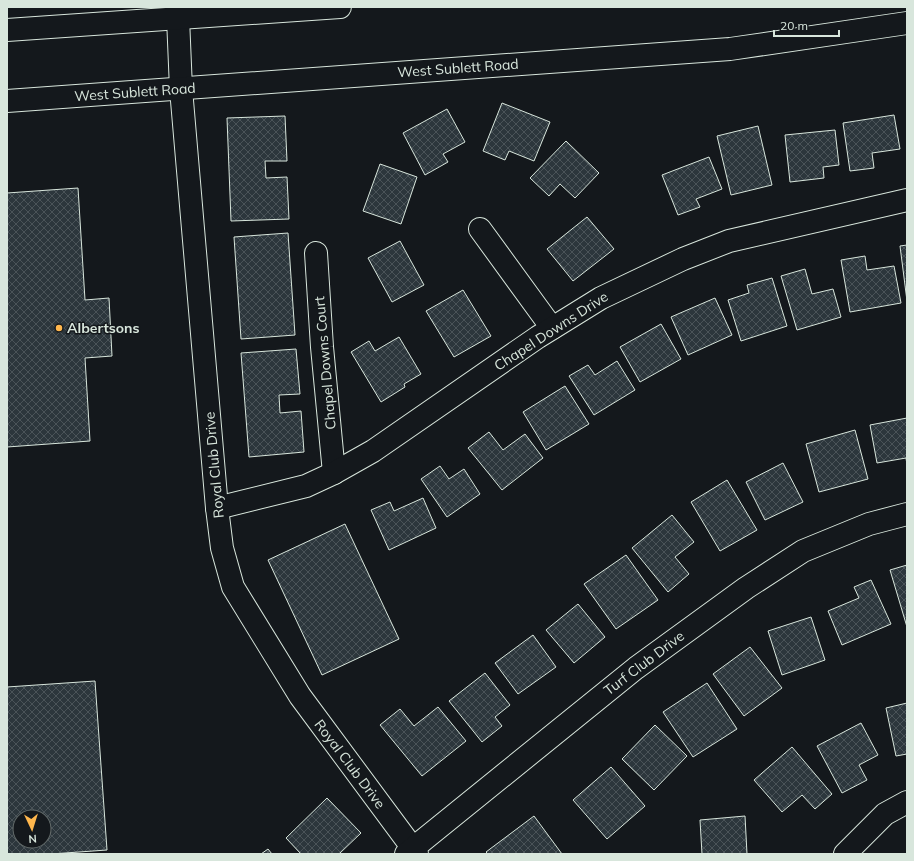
<svg xmlns="http://www.w3.org/2000/svg" width="914" height="861" font-family="Mulish,sans-serif">
<defs>
<pattern id="building-cross-hatch" width="8" height="8" patternUnits="userSpaceOnUse"><rect width="8" height="8" fill="#2c363c"/><path d="M0 0l8 8M0 8l8-8" fill="none" stroke="#4a5358"/></pattern>
</defs>
<rect width="100%" height="100%" fill="#14181c"/>
<g fill="url(#building-cross-hatch)" stroke="#d8e6dc" fill-rule="evenodd">
<path d="M502,103l48,19 -16,39 -25,-10 -4,9 -22,-9z"/>
<path d="M447,109l18,33 -22,12 5,8 -23,13 -22,-42z"/>
<path d="M894,115l6,34 -28,4 2,15 -24,3 -7,-48z"/>
<path d="M285,116l2,45h-22l1,17 21,-1 2,42 -58,2 -4,-103z"/>
<path d="M758,126l14,59 -41,10 -14,-59z"/>
<path d="M835,130l4,35 -16,2 1,11 -34,4 -5,-47z"/>
<path d="M566,141l33,32 -24,25 -15,-14 -11,12 -19,-18z"/>
<path d="M709,157l13,32 -26,10 4,8 -22,8 -16,-40z"/>
<path d="M380,164l37,13 -16,47 -38,-13z"/>
<path d="M78,188l7,112 24,-2 3,58 -27,2 5,83 -83,6v-254z"/>
<path d="M587,217l27,32 -41,32 -26,-32z"/>
<path d="M288,233l7,102 -54,4 -7,-102z"/>
<path d="M400,241l24,44 -32,17 -24,-44z"/>
<path d="M907,245v56l-7,-55z"/>
<path d="M865,256l2,14 27,-4 7,37 -51,9 -9,-52z"/>
<path d="M805,269l7,25 21,-5 8,28 -44,13 -16,-54z"/>
<path d="M772,278l15,48 -46,15 -13,-41 21,-7 -2,-8z"/>
<path d="M463,290l28,46 -37,21 -28,-46z"/>
<path d="M715,298l17,37 -44,20 -17,-38z"/>
<path d="M661,324l20,35 -41,23 -20,-35z"/>
<path d="M399,337l22,37 -17,10 1,3 -24,15 -30,-50 18,-11 6,10z"/>
<path d="M296,349l4,45 -21,1 1,18 21,-2 3,41 -55,5 -8,-104z"/>
<path d="M617,361l18,29 -41,25 -25,-39 19,-11 7,10z"/>
<path d="M565,386l24,38 -43,26 -23,-38z"/>
<path d="M907,418v47l-1,-7 -29,5 -7,-38z"/>
<path d="M855,430l13,49 -49,13 -13,-48z"/>
<path d="M489,432l14,18 22,-16 18,24 -41,32 -34,-42z"/>
<path d="M783,463l20,39 -38,18 -19,-38z"/>
<path d="M440,466l9,13 15,-10 16,25 -33,23 -26,-38z"/>
<path d="M727,480l30,50 -37,21 -29,-49z"/>
<path d="M423,498l13,30 -47,22 -18,-40 19,-8 4,9z"/>
<path d="M672,515l22,27 -19,15 14,17 -21,18 -36,-44z"/>
<path d="M345,524l54,115 -77,36 -54,-115z"/>
<path d="M626,555l32,45 -42,29 -32,-45z"/>
<path d="M907,565v62l-17,-57z"/>
<path d="M871,580l20,44 -49,21 -14,-34 31,-13 -5,-11z"/>
<path d="M578,604l27,33 -31,26 -28,-33z"/>
<path d="M811,617l14,43 -43,15 -14,-44z"/>
<path d="M533,635l23,32 -38,27 -23,-31z"/>
<path d="M750,647l32,41 -38,28 -31,-42z"/>
<path d="M485,673l25,32 -15,12 7,9 -20,16 -33,-41z"/>
<path d="M95,681l12,169 -56,4h-44v-167zM20,817h24v24h-24z"/>
<path d="M707,683l30,46 -44,28 -30,-45z"/>
<path d="M907,703v51l-11,2 -10,-48z"/>
<path d="M438,707l28,34 -44,35 -42,-51 20,-16 14,17z"/>
<path d="M861,723l17,32 -19,10 8,15 -25,13 -25,-47z"/>
<path d="M655,725l32,31 -33,34 -32,-31z"/>
<path d="M792,747l40,47 -17,15 -13,-14 -20,17 -28,-32z"/>
<path d="M611,767l34,39 -38,33 -34,-39z"/>
<path d="M327,798l34,35 -22,21h-38l-15,-16z"/>
<path d="M534,816l28,38h-74l-2,-2z"/>
<path d="M745,816l2,38h-45l-2,-34z"/>
<path d="M268,849l4,5h-11z"/>
</g>
<g fill="none" stroke-linecap="round" stroke-linejoin="round">
<defs>
<g id="minor">
<path d="M178,18l3,71 36,419 5,40 11,39 67,109 117,158"/>
<path d="M480,229l72,99"/>
<path d="M316,253l6,94 12,126"/>
<path d="M217,508l89,-22 28,-13 39,-22 165,-114 63,-39 82,-39 46,-18 178,-41"/>
<path d="M406,854l230,-186 110,-80 57,-37 66,-27 38,-10"/>
<path d="M845,854l40,-40 22,-12"/>
</g>
<g id="major">
<path d="M7,30l333,-23"/>
<path d="M7,101l723,-52 177,-26"/>
</g>
</defs>
<use href="#minor" stroke="#d8e6dc" stroke-width="24"/>
<use href="#major" stroke="#d8e6dc" stroke-width="24"/>
<use href="#minor" stroke="#14181c" stroke-width="22"/>
<use href="#major" stroke="#14181c" stroke-width="22"/>
</g>
<circle fill="#ffb74d" stroke="#14181c" stroke-width="1.5" cx="59" cy="328" r="4"/>
<g text-anchor="middle" dominant-baseline="central" stroke-width="3" stroke-linejoin="round" paint-order="stroke">
<g font-size="14" fill="#d8e6dc" stroke="#14181c">
<text transform="translate(458 68) rotate(-4)">West Sublett Road</text>
<text transform="translate(135 92) rotate(-4)">West Sublett Road</text>
<text transform="translate(551 331) rotate(-33)">Chapel Downs Drive</text>
<text transform="translate(325 363) rotate(-95)">Chapel Downs Court</text>
<text transform="translate(214 465) rotate(-95)">Royal Club Drive</text>
<text transform="translate(644 663) rotate(-37)">Turf Club Drive</text>
<text transform="translate(350 764) rotate(53)">Royal Club Drive</text>
</g>
<g font-size="14" font-weight="bold" fill="#d8e6dc" stroke="#14181c" text-anchor="start">
<text x="67" y="328">Albertsons</text>
</g>
</g>
<rect width="914" height="861" fill="none" stroke="#d8e6dc" stroke-width="16"/>
<g transform="translate(32 829) rotate(176)"><circle r="19" fill="#14181c" stroke="#626a69"/>
<path d="M0-3L7 15L0 10L-7 15Z" fill="#ffb74d"/>
<text y="-6" font-size="11" font-weight="bold" text-anchor="middle" fill="#d8e6dc">N</text>
</g>
<path d="M774 30v6h65v-6" fill="none" stroke="#d8e6dc" stroke-width="2"/>
<text x="780" y="30" font-size="12" fill="#d8e6dc" stroke="#14181c" stroke-width="3" paint-order="stroke">20 m</text>
</svg>
